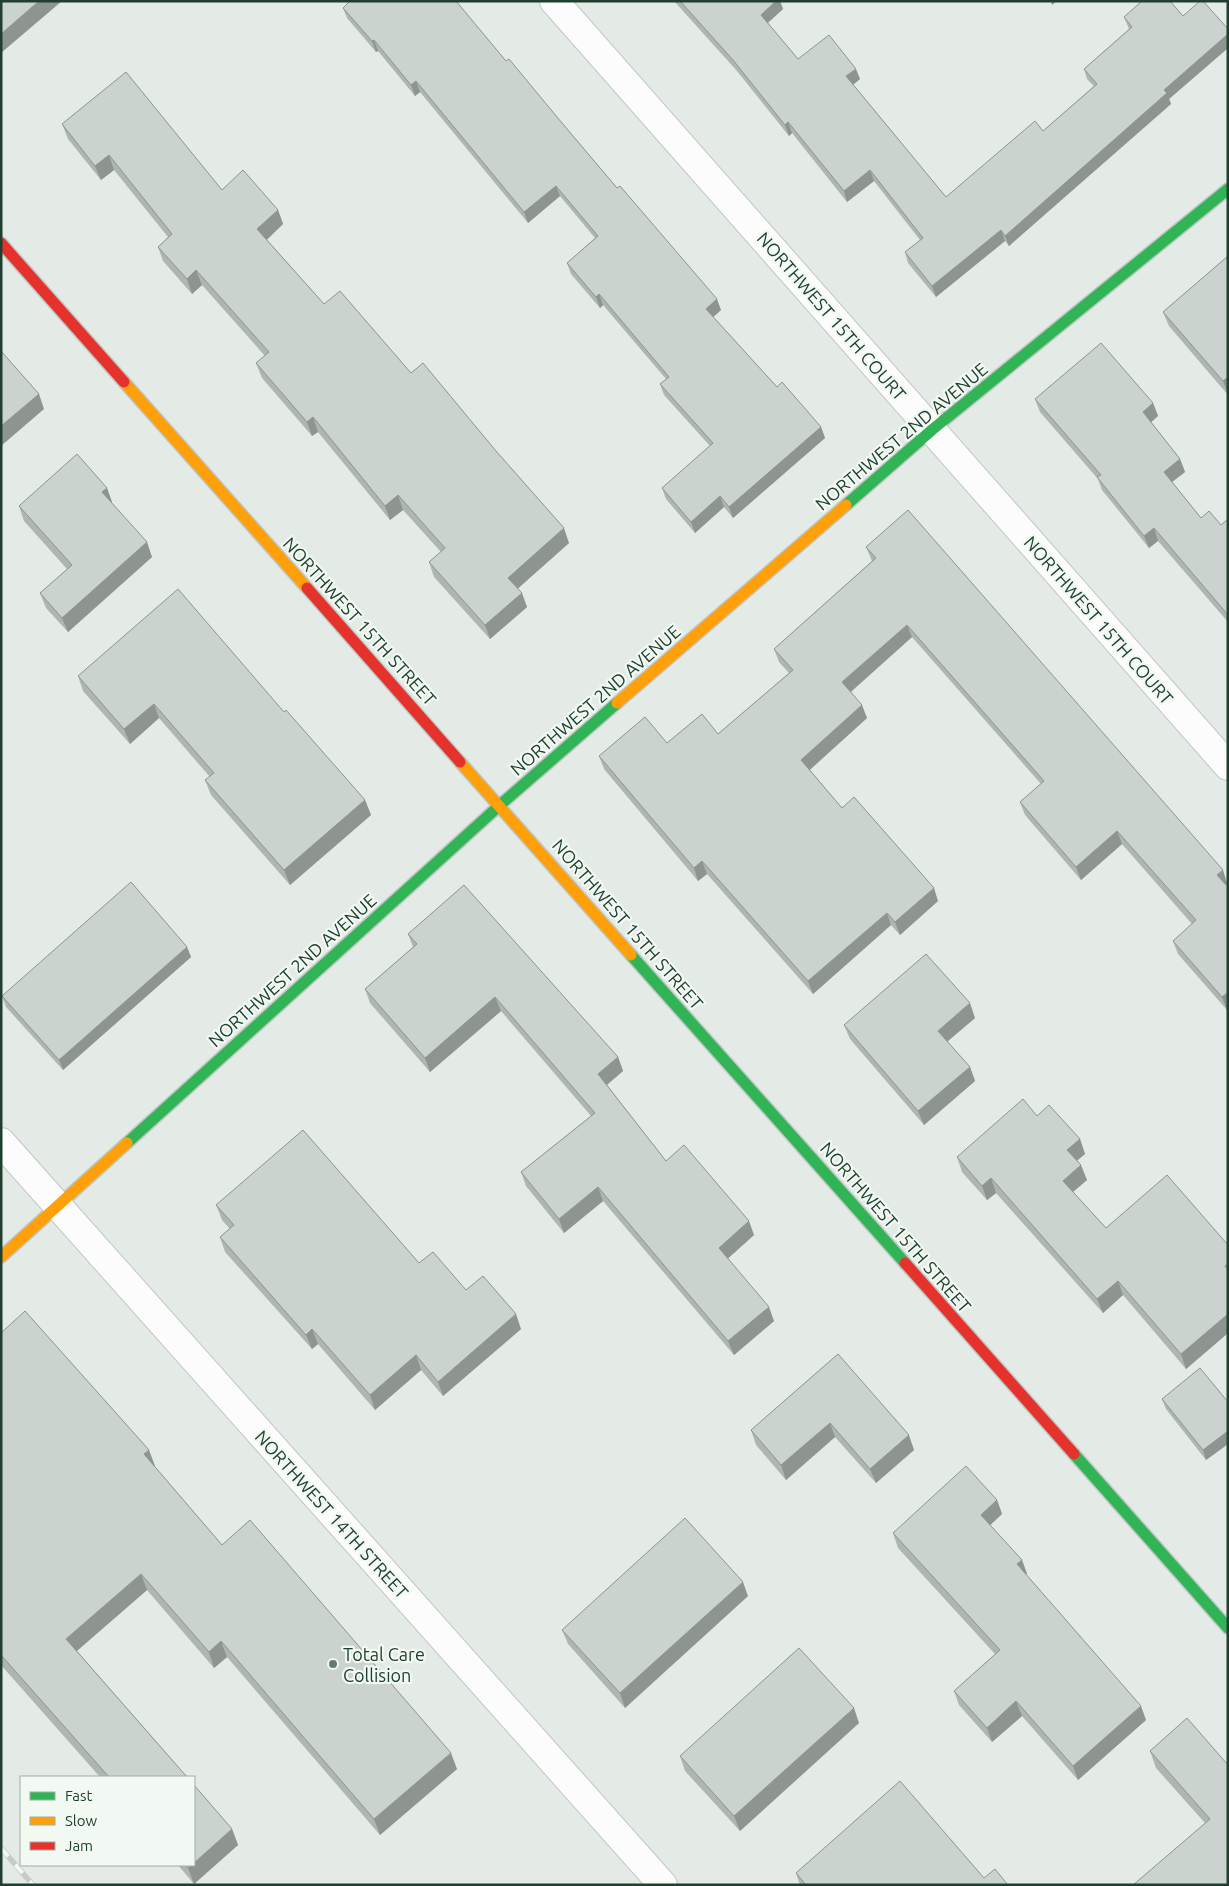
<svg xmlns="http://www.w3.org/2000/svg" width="1229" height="1886" font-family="Ubuntu,sans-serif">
<rect width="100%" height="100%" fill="#e4eae5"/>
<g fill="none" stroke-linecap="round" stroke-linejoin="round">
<defs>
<g id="street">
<path d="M554,1l674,765"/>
<path d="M1,1142l662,743"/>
</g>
<g id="fast">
<path d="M846,505l87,-76 295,-240"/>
<path d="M631,955l274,308"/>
<path d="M127,1143l373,-338 117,-102"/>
<path d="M1074,1454l154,174"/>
</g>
<g id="slow">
<path d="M124,382l183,206"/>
<path d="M617,703l229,-198"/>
<path d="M460,762l171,193"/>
<path d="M1,1257l126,-114"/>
</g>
<g id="jam">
<path d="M1,243l123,139"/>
<path d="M307,588l153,174"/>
<path d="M905,1263l169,191"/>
</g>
</defs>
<use href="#street" stroke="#c1c7c3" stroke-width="30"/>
<use href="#fast" stroke="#bdc6c1" stroke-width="14"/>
<use href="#slow" stroke="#bdc6c1" stroke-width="14"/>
<use href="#jam" stroke="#bdc6c1" stroke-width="14"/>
<use href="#street" stroke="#fbfcfb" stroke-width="28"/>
<use href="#fast" stroke="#30b455" stroke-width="11"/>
<use href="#slow" stroke="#ff9f0a" stroke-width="11"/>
<use href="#jam" stroke="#e5322d" stroke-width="11"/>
<defs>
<path id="rail" d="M1,1848l32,37"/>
</defs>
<use href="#rail" stroke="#c6cbc8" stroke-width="5.5"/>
<use href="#rail" stroke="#f2f9f3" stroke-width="4" stroke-dasharray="11" stroke-linecap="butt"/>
</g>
<g fill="#afb5b1">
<path d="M674,1h106l3,8 -15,14 30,36 62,20 -7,6 93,112 97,-66 51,-45 -7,-7 -3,-10 45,-40 -5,-12 59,-1 45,13v19l-59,51 2,5 -162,142 -4,-5 -69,56 -28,-34 -3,-11 15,-12 -46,-59 -27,21 -55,-69 -3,3 -52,-65z"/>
<path d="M343,8l163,53 56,62 159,187 -8,7 64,70 44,40 4,11 -92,80 -9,-11 -29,26 -29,-34 -4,-11 48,-42 -46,-51 -4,-11 6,-5 -63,-74 -3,3 -29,-34 -4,-11 28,-25 -35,-42 -32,27 -108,-131 -5,4 -37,-45 -2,1 -29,-34z"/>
<path d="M62,124l160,66 56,20 5,14 -16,16 57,64 87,69 158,170 -51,45 9,19 -37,32 -56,-62 -5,-15 12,-10 -38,-42 -13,10 -72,-88 -6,4 -50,-58 -6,-15 9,-7 -63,-71 -10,9 -29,-33 -5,-14 10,-10 -54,-67 -13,10 -33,-41z"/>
<path d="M1228,256v139l-59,-69 -6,-14z"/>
<path d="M1035,399l118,4 5,13 -7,6 29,37 5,13 -13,10 29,36 20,7 7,-6v103l-70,-81 -9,7 -47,-58 -4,-11 -58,-67z"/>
<path d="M107,488l5,15 40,54 -84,75 -22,-24 -6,-15 27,-24 -43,-48 -5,-15z"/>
<path d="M866,547l361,336 -1,1 2,3v122l-1,1 -49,-56 -5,-13 19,-17 -70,-80 -41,36 -56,-65 -5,-13 21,-18 -129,-147 -61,55 16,26 -57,52 32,38 96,93 -38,34 -9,-10 -78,69 -106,-120 -9,7 -94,-112 -5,-13 68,-13 51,-9 71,-61 -10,-11 -5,-13 98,-88z"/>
<path d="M78,676l206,36 81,88 6,15 -81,70 -79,-90 -6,-15 5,-3 -51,-59 -29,26 -47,-53z"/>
<path d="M408,934l210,123 5,14 -16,14 59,76 88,74 -26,23 46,63 -40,34 -131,-154 -39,32 -38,-47 -5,-14 70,-56 -90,-105 -71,61 -60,-69 -5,-14 48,-42z"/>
<path d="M187,947l4,10 -128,113 -57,-63 -4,-11z"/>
<path d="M975,1018l-28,24 23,25 5,14 -51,44 -74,-86 -6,-14z"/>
<path d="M1037,1116l43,23 5,15 -8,6 10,20 -14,12 33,36 122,17v88l-42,36 -63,-74 -20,18 -107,-120 -9,7 -25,-28 -5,-15z"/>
<path d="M216,1205l203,58 47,27 55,39 -78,67 -22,-26 -46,40 -57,-66 -6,5 -87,-97 -5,-15 10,-8 -8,-9z"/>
<path d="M1,1333l154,133h-1l68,79 235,224 -77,66 -153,-178 -13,11 -67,-78 -70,61 110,126h-87l-99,-112z"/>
<path d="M838,1354l76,96 -38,33 -41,-46 -49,43 -30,-35 -5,-15z"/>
<path d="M1162,1399l66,3v42l-22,16 -40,-51z"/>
<path d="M997,1500l5,14 -12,11 32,35 5,14 -1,1 120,145 -68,60 -56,-64 -30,26 -33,-37 -5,-14 41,-37 -97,-106 -5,-15z"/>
<path d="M748,1596l-123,112 -57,-64 -6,-14z"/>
<path d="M859,1723l-119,108 -55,-60 -5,-15z"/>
<path d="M1150,1751l78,14v120l-23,-62 -49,-55z"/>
<path d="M232,1829l6,16 -44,39 -16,-19h16z"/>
<path d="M796,1873l188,5 24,7h-208z"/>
</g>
<g fill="#8e9490">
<path d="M39,1h23l-61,52v-19z"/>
<path d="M776,1h4l3,8 -18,16 -4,-10z"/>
<path d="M1051,1h6l-5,4z"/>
<path d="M1228,34v14l-59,51 2,5 -162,142 -4,-10 159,-146z"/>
<path d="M374,40l4,11 -2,1 -4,-11z"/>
<path d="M856,69l4,10 -10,8 -4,-11z"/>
<path d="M416,81l4,11 -5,4 -4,-11z"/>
<path d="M788,122l4,11 -3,3 -4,-11z"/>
<path d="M109,155l5,15 -13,10 -6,-14z"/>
<path d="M870,170l4,11 -27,21 -3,-11z"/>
<path d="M556,186l4,10 -32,27 -4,-11z"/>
<path d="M278,210l5,14 -21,20 -5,-15z"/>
<path d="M1001,230l4,11 -69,56 -4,-11z"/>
<path d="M196,270l6,15 -10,9 -5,-15z"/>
<path d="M599,294l4,11 -3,3 -4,-11z"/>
<path d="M717,299l4,11 -11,10 -4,-11z"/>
<path d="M1228,377v17l-5,-13z"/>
<path d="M39,394l5,15 -43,37v-20z"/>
<path d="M1153,403l5,13 -10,9 -5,-13z"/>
<path d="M313,417l5,15 -6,4 -5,-14z"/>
<path d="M821,427l4,11 -92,80 -4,-11z"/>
<path d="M1180,459l5,13 -17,13 -4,-13z"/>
<path d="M107,488l5,14 -5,5 -5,-15z"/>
<path d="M398,495l5,15 -13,10 -5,-14z"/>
<path d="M720,496l4,11 -29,26 -4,-11z"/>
<path d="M564,528l5,15 -55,49 -6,-14z"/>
<path d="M1154,528l4,13 -9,7 -5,-12z"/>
<path d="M147,542l5,15 -84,75 -6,-14z"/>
<path d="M522,593l5,14 -37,32 -5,-14z"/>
<path d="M907,625l5,12 -65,58 -5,-13z"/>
<path d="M154,704l5,14 -29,26 -6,-15z"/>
<path d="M862,705l5,13 -61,55 -5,-13z"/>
<path d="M365,800l6,15 -81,70 -6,-15z"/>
<path d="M1117,831l5,13 -41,36 -5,-13z"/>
<path d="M702,861l5,13 -9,7 -4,-13z"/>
<path d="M1223,870l4,13 -5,5 -5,-13z"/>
<path d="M934,888l4,13 -38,34 -5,-13z"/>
<path d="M887,913l4,12 -78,69 -5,-13z"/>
<path d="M187,947l4,10 -128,113 -4,-10z"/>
<path d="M1227,993l1,16 -1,1 -5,-13z"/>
<path d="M495,997l6,14 -71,61 -5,-14z"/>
<path d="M970,1003l5,15 -32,27 -5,-14z"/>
<path d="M618,1057l5,14 -20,17 -5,-14z"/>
<path d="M970,1067l5,14 -51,44 -6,-14z"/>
<path d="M1080,1139l5,15 -12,10 -6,-14z"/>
<path d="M1081,1165l6,15 -19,16 -5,-15z"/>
<path d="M991,1178l5,15 -9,7 -5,-14z"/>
<path d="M598,1187l5,14 -39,32 -5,-14z"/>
<path d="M749,1221l5,14 -30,27 -5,-14z"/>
<path d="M1118,1281l5,14 -20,18 -6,-14z"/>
<path d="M769,1307l5,14 -40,34 -6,-14z"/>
<path d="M516,1314l5,15 -78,67 -5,-14z"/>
<path d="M1228,1314v19l-42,36 -5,-15z"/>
<path d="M312,1329l6,15 -6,5 -6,-14z"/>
<path d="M416,1355l5,15 -46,40 -5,-15z"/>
<path d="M830,1423l5,14 -49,43 -5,-15z"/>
<path d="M1228,1431v13l-22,16 -3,-10z"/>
<path d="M909,1435l5,15 -38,33 -6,-14z"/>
<path d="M149,1450l6,16 -6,4 -5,-16z"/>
<path d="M997,1500l5,14 -16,15 -5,-14z"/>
<path d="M1022,1560l5,14 -5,5 -5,-15z"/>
<path d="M141,1574l6,16 -75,65 -6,-16z"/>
<path d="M743,1582l5,14 -123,112 -5,-15z"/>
<path d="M221,1641l6,16 -13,11 -5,-16z"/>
<path d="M1016,1701l6,15 -30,26 -5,-14z"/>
<path d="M1141,1706l5,14 -68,60 -5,-14z"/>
<path d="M854,1708l5,15 -119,108 -6,-15z"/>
<path d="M451,1753l6,16 -77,66 -6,-16z"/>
<path d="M232,1829l6,16 -44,39 -6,-16 4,-3h2v-2z"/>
</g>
<g fill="#cbd3ce" stroke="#8e9490">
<path d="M1,1h38l-38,33z"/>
<path d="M350,1h106l50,60 3,-2 53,64 55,65 3,-2 97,113 -11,10 71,78 5,-5 39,45 -92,80 -9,-11 -29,26 -29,-34 51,-45 -53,-59 9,-7 -70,-83 -3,3 -29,-34 31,-27 -42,-50 -32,26 -108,-131 -5,4 -37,-45 -2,1 -29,-33z"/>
<path d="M680,1h96l-15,14 37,44 31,-24 27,34 -10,7 100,121 89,-76 8,10 54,-47 -13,-15 48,-42 -8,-10 18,-16h28l13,15 17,-15h3l25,28v5l-64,56 3,3 -162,143 -4,-6 -69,56 -27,-34 18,-14 -53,-68 -26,21 -56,-69 -3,3 -52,-65z"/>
<path d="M126,72l96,118 21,-20 35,40 -21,19 67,75 16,-13 71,82 12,-10 73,88 68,77 -56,50 14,15 -37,32 -56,-63 16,-14 -47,-53 -13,11 -72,-89 -6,5 -51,-59 13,-11 -73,-82 -9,9 -29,-32 14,-13 -63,-79 -14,11 -33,-42z"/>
<path d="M1228,256v121l-5,4 -60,-69z"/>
<path d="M1101,343l52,60 -10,9 37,47 -16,13 37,46 8,-7 12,14 7,-6v96l-74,-87 -10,8 -47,-59 4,-2 -66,-76z"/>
<path d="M1,351l38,43 -38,32z"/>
<path d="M77,454l30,34 -5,4 45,50 -85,76 -22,-25 32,-28 -53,-59z"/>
<path d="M908,510l315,360 -6,5 11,12v107l-1,-1 -5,4 -49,-56 23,-21 -79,-89 -41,36 -56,-65 24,-21 -137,-156 -65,57 20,23 -61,55 41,48 12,-11 80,91 -39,34 -8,-9 -79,68 -106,-120 -8,7 -95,-112 46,-39 22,26 35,-29 16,20 75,-64 -19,-21 102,-91 -10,-11z"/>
<path d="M178,589l106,123 2,-2 79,90 -81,70 -79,-90 9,-7 -60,-69 -30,25 -46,-53z"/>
<path d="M131,882l56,65 -128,113 -57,-64z"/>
<path d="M464,885l154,172 -20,17 68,87 18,-16 65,76 -30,27 50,59 -41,34 -130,-154 -39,32 -38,-47 74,-59 -100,-116 -70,61 -60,-69 52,-45 -9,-10z"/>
<path d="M926,954l44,49 -32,28 32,36 -52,44 -74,-86z"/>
<path d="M1023,1099l14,17 12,-11 31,34 -13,11 14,15 -18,16 43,47 61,-53 61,70v18l-3,3 3,4v44l-47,40 -63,-73 -21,18 -106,-121 -9,8 -25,-29z"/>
<path d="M303,1130l116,133 14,-11 33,38 17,-14 33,38 -78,68 -22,-27 -46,40 -58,-66 -6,6 -86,-98 14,-12 -18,-20z"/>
<path d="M25,1311l124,139 -5,4 78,91 28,-25 201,233 -77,66 -153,-178 -12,11 -68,-78 -75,65 121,138h-78l-108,-122v-322z"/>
<path d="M838,1354l71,81 -39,34 -40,-46 -49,42 -30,-35z"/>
<path d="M1200,1368l28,34v29l-25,19 -41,-51z"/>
<path d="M966,1466l31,34 -16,15 41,45 -5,4 124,142 -68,60 -57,-65 -29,27 -33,-37 46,-41 -107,-117z"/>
<path d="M685,1518l58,64 -123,111 -58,-63z"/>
<path d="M799,1648l55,60 -120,108 -54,-60z"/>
<path d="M1187,1718l41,47v12l-1,1 1,1v106h-95l77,-66 -60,-68z"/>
<path d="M900,1781l84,97 11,-9 13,16h-202l-10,-12z"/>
<path d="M194,1785l38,44 -38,34z"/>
<path d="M186,1865h6l-4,3z"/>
</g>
<circle fill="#647c6e" stroke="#f2f9f3" stroke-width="2" cx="333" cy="1664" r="5"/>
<g text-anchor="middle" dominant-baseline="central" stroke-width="4.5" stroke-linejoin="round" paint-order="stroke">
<g font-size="18" fill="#1f402e" stroke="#f2f9f3">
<text transform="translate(832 316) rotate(49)">NORTHWEST 15TH COURT</text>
<text transform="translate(901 436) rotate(-40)">NORTHWEST 2ND AVENUE</text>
<text transform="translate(1099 620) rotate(49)">NORTHWEST 15TH COURT</text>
<text transform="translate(360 621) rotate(48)">NORTHWEST 15TH STREET</text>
<text transform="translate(595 700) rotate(-41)">NORTHWEST 2ND AVENUE</text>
<text transform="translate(628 924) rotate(49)">NORTHWEST 15TH STREET</text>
<text transform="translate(292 970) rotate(-42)">NORTHWEST 2ND AVENUE</text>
<text transform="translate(896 1227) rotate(49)">NORTHWEST 15TH STREET</text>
<text transform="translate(332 1514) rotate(48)">NORTHWEST 14TH STREET</text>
</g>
<g font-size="18" fill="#1f402e" stroke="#f2f9f3" text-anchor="start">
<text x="343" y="1654">Total Care<tspan x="343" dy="21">Collision</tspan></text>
</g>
</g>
<rect width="1229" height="1886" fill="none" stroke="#1f402e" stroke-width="5"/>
<rect x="20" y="1776" width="175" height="90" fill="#f2f9f3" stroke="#9eafa4"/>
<rect x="30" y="1792" width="25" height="8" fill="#30b455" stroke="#9eafa4"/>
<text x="65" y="1801" font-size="15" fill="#1f402e">Fast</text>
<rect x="30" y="1817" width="25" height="8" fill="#ff9f0a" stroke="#9eafa4"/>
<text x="65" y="1826" font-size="15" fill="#1f402e">Slow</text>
<rect x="30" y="1842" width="25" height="8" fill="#e5322d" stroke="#9eafa4"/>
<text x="65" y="1851" font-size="15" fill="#1f402e">Jam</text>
</svg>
